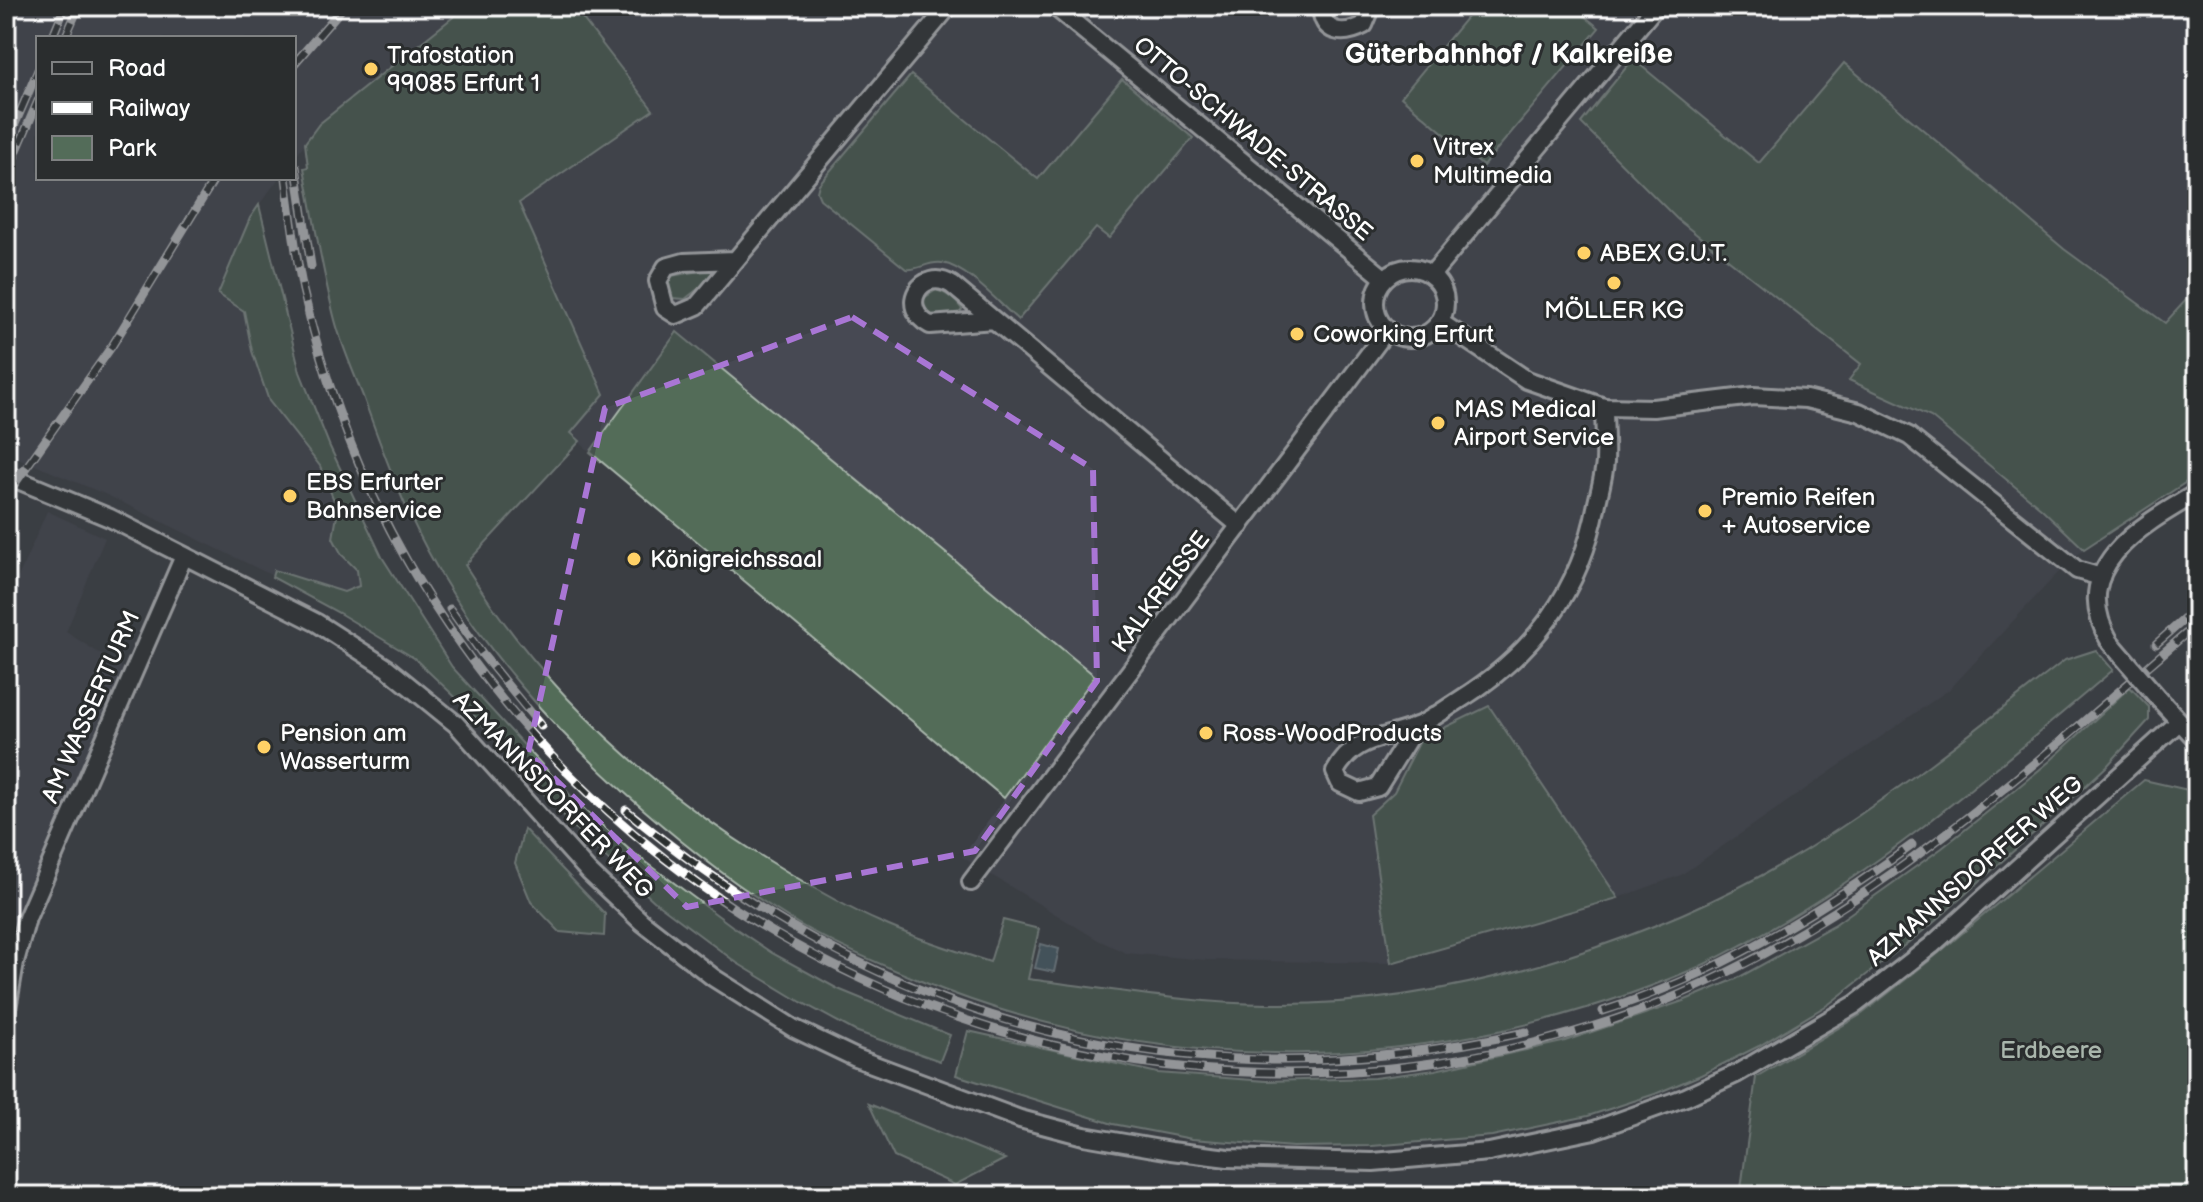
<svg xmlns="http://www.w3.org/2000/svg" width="2203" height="1202" font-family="'Balsamiq Sans',sans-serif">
<rect width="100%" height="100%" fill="#3b3e43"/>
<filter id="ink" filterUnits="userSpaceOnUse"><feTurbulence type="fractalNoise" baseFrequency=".0125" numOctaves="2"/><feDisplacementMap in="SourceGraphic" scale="16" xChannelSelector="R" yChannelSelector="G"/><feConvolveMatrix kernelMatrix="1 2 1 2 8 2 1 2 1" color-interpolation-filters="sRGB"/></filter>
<g filter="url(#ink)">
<g fill="#474a52">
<path d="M6,6h461l-148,118 -25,34v-120h-256v140h241l-20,27 41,167 30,75 52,110 -29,58 -246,-120 -101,-42z"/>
<path d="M573,6h1624v282l-31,35 -102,-74 -220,-186 -85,101 -127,-105 -51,64 96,96 185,145 -12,16 81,37 111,92 42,40 -30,28 -104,112 -269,186 -63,23 -129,-192 -68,33 -27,53 -25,23 22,148 -185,-3 -80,-7 -28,-13 -136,-83 133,-181 -418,-344 -87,120 -19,-18 -52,-230 134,-94z"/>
<path d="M47,511l58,27 -39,94 58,37 -93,213 -25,68v-345z"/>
</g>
<g fill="#536c59" stroke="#a9b6ac" stroke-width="2">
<path d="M467,6h106l80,104 -134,93 85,191 -33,39 9,8 -115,124c79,127 189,227 316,303 32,20 66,40 101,55 35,16 72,27 108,39l13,-42 36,9 -11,50c80,10 159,24 240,25 190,3 412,-69 569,-174 79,-52 153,-112 228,-170l31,-10 17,20c-115,97 -230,199 -364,271 -17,9 -35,19 -53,27 -251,107 -527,116 -780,11 -41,-17 -81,-34 -119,-56 -61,-37 -119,-82 -172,-130 -71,-64 -143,-145 -190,-229 -30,-52 -51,-109 -71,-165 -10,-26 -22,-52 -29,-79 -13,-50 -21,-101 -31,-152l4,-1 -3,-24 14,-19z"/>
<path d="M1476,6h96l27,22 -116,138 -82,-69z"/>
<path d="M1633,59l126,104 85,-100 220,186 101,74 32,-35v187l-113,74 -42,-40 -111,-92 -82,-37 12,-16 -184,-145 -96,-96z"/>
<path d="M911,75l127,104 84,-100 71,59 -84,100 -13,-10 -78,92c-19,-17 -51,-53 -76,-57 -14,-2 -24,8 -36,6l-86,-70 -3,-7 2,-8z"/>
<path d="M259,205l41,167 30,75 52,110 70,110 129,140 49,43 102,76 40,27 66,36 112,46 -10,26 -85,-30 -54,-29 -64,-39 -83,-62 -71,-64 -113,-126 -56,-53 -75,-45 -67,-36 2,-7 70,22 15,-6 -2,-16 -15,-15 -9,-17 5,-28 -18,-44 -51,-65 -17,-50 -8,-40 -26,-17 32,-76z"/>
<path d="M710,269l4,2 -2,7 -27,21 -13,-1 -4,-4 -1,-13 4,-5z"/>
<path d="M936,290c11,3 19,9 26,19l-3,6h-31l-5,-11 1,-6z"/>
<path d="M677,332l418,344 -91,122 -414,-346z"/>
<path d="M2130,687l19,20v13l-42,46 -42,39 -133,119 -103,80 -70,42 -58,29 -46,19 -67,22 -96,20 -120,10 -79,1 -101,-8 -79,-15 -157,-49 12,-44 190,42 108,8 108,-3 61,-8 127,-28 121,-41 53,-22 98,-54 108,-77 58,-46 50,-41z"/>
<path d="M1489,706l129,192 -227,65 -22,-148 25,-23 27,-53z"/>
<path d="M2144,780l53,12v404h-457l16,-119 106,-63 72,-57z"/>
<path d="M524,829l81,85 -1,22 -44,-4 -29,-30 -16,-39z"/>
<path d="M869,1104l136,55 -50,26 -61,-28z"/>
</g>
<path fill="#4f6a74" stroke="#95a6ac" stroke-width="2" d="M1041,944l18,5 -5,23 -19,-4z"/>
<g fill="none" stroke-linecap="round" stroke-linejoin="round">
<defs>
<g id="minor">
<path d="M1054,6l330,272"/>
<path d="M1321,6c1,28 22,30 43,19l8,-19"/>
<path d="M735,260l-51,2 -18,5 -8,14 7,27 11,7 21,-9 252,-300"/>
<circle cx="1410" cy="303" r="35"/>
<path d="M1432,274l224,-268"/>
<path d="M994,320l-64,5c-33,-17 -9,-59 22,-40l288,241"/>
<path d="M1440,322l87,58 77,27 49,1 101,-12 52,3 53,13 50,24 168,134 24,7"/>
<path d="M6,475l104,43 207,105 70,45 69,56 133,148 53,50 72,56 79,50 63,30 164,61 64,17 87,15 57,7 145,4 116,-10 105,-22 92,-33 50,-23 120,-70 76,-59 247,-223"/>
<path d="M2110,642c-44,-75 32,-117 87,-149"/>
<path d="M2159,699l38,41"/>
<path d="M1416,726l-38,61 -19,5 -19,-9 -5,-11c20,-37 49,-32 82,-46 14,-6 28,-17 41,-25 76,-47 123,-110 139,-198 3,-13 7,-28 8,-41 1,-19 -1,-37 -1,-55"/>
<path d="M971,882l416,-552"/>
<path d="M6,1015l9,-53 12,-44 157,-362"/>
</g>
</defs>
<use href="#minor" stroke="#fff" stroke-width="22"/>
<use href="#minor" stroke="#2a2d2e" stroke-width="16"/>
<defs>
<g id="rail">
<path d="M6,14l3,-8"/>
<path d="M52,38l13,-32"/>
<path d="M65,38l14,-32"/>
<path d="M294,64l50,-58"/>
<path d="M6,145l32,-75"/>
<path d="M296,167l15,99"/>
<path d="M6,176l32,-75"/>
<path d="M286,178c5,37 9,75 17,112 22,94 56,187 104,271 242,423 748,614 1209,458 226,-77 403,-242 581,-395"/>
<path d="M6,496l106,-150 103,-168"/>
<path d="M450,609l32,45 59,72"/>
<path d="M2156,644l41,-36"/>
<path d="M626,810c263,220 565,297 900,222"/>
<path d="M1603,1011c113,-36 214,-97 309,-166"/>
</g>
</defs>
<use href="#rail" stroke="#fff" stroke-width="9"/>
<use href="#rail" stroke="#2a2d2e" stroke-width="6" stroke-dasharray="18" stroke-linecap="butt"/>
<defs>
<path id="minor-bridge" d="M2110,642l49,57"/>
</defs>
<use href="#minor-bridge" stroke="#fff" stroke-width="22" stroke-linecap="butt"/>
<use href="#minor-bridge" stroke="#2a2d2e" stroke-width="16"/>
</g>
</g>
<path d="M0 0H2203V1202H0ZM852,317l241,152 4,212 -122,170 -288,56 -159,-154 77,-345z" fill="#3b3e43" fill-opacity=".55" fill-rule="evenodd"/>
<path fill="none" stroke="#a976d5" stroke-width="6" stroke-dasharray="16 10" stroke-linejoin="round" d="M852,317l241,152 4,212 -122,170 -288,56 -159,-154 77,-345z"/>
<g fill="#ffd166" stroke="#2a2d2e" stroke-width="3">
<circle cx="371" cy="69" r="8"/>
<circle cx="1417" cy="161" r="8"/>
<circle cx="1584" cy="253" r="8"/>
<circle cx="1614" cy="283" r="8"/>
<circle cx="1297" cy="334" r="8"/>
<circle cx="1438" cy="423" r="8"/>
<circle cx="290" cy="496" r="8"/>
<circle cx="1705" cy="511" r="8"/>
<circle cx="634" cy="559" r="8"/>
<circle cx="1206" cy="733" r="8"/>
<circle cx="264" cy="747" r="8"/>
</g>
<g text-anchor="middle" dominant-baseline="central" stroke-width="6" stroke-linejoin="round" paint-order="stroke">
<g font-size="24" fill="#fff" stroke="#2a2d2e" text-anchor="start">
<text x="387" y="55">Trafostation<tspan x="387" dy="28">99085 Erfurt 1</tspan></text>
<text x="1433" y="147">Vitrex<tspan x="1433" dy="28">Multimedia</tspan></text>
<text x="1600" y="253">ABEX G.U.T.</text>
<text x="1614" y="310" text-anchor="middle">MÖLLER KG</text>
<text x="1313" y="334">Coworking Erfurt</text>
<text x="1454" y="409">MAS Medical<tspan x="1454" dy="28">Airport Service</tspan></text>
<text x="306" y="482">EBS Erfurter<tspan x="306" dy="28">Bahnservice</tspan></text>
<text x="1721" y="497">Premio Reifen<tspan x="1721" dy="28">+ Autoservice</tspan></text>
<text x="650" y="559">Königreichssaal</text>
<text x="280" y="733">Pension am<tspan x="280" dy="28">Wasserturm</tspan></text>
<text x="1222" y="733">Ross-WoodProducts</text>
</g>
<g font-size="24" fill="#fff" stroke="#2a2d2e">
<text transform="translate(1253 139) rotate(40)">OTTO-SCHWADE-STRASSE</text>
<text transform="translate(1161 592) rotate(-53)">KALKREISSE</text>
<text transform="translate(91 707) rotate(-66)">AM WASSERTURM</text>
<text transform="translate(553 795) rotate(46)">AZMANNSDORFER WEG</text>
<text transform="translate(1975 871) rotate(-41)">AZMANNSDORFER WEG</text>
</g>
<g font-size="24" fill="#a9b6ac" stroke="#2a2d2e">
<text x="2051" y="1050">Erdbeere</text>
</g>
<g font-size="28" font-weight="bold" fill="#fff" stroke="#2a2d2e">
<text x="1509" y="54">Güterbahnhof / Kalkreiße</text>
</g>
</g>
<rect width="2203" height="1202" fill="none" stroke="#2a2d2e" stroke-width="32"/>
<rect x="16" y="16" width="2171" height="1170" fill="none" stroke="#fff" stroke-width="3" filter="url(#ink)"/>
<rect x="36" y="36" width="260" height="144" fill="#2a2d2e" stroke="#7f8182" stroke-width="2"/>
<rect x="52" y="62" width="40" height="12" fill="#2a2d2e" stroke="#7f8182" stroke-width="2"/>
<text x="108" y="76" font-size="24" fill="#ffffff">Road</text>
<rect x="52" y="102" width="40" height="12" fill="#ffffff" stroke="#7f8182" stroke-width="2"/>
<text x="108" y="116" font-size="24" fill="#ffffff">Railway</text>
<rect x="52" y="136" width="40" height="24" fill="#536c59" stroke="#7f8182" stroke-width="2"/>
<text x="108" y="156" font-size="24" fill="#ffffff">Park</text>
</svg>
